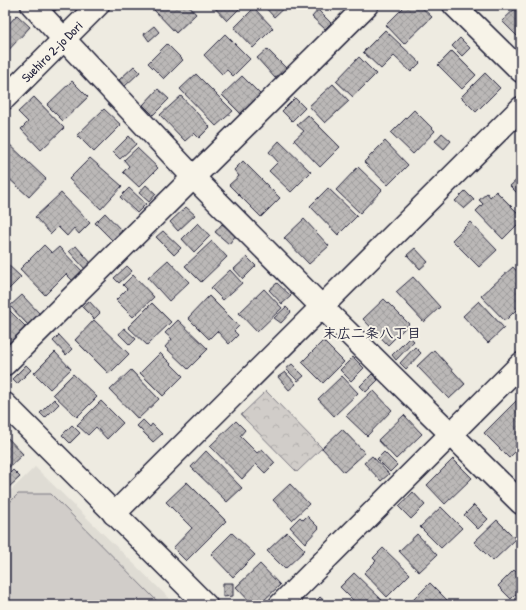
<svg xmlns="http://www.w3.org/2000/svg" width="526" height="610" font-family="'Patrick Hand','Klee One',sans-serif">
<defs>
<pattern id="forest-crowns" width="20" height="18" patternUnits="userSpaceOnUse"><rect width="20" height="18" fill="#d1cdc9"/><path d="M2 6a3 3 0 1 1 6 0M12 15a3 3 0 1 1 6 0" fill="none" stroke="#b3b0ae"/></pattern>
<pattern id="building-cross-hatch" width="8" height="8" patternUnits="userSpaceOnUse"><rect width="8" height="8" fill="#bbb8b7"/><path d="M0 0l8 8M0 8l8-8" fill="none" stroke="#a09e9e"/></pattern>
</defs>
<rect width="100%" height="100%" fill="#eeebe1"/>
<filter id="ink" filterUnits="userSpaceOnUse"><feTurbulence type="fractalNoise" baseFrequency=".025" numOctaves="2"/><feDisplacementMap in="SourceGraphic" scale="8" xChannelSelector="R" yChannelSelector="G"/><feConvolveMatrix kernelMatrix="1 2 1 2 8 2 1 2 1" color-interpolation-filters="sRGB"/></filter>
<g filter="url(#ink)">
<path fill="#dfdcd4" d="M35,467l141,138h-171v-109z"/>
<path fill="url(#forest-crowns)" stroke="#7a7882" d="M266,391l56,57 -25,24 -56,-57z"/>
<path fill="#d1cdc9" stroke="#7a7882" d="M18,494h33l110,111h-156v-98z"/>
<g fill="url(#building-cross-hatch)" stroke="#22223b">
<path d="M50,5h12l-7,6z"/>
<path d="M159,5h29l8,9 -20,19 -22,-23z"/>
<path d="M212,5h31l-16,16z"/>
<path d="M263,5h24l-13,12z"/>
<path d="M402,5h17l13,12 -28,27 -18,-19 17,-17 -2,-2z"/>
<path d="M519,5h2v35l-19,-19z"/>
<path d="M254,8l19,20 -20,20 -19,-20z"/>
<path d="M318,10l13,13 -6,6 -13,-12z"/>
<path d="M17,15l13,12 -25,27v-26z"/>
<path d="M154,26l5,6 -10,9 -5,-7z"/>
<path d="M385,30l35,33 -9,9 -17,-16 -13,13 -18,-17z"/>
<path d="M225,34l25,25 -17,17 -6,-6 -5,4 -18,-19z"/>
<path d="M460,38l10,10 -8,8 -10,-10z"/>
<path d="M167,44l16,16 -19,19 -16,-16z"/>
<path d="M267,49l19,19 -11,10 -18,-20z"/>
<path d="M452,51l24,24 -14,14 -24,-24z"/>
<path d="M359,57l17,17 -23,23 -17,-16z"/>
<path d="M134,66l6,6 -16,15 -5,-7z"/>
<path d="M485,73l15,15 -24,24 -15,-15z"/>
<path d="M196,74l37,37 -17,15 -36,-37z"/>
<path d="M242,76l19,19 -20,19 -19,-19z"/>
<path d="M72,81l16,16 -25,24 -16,-16z"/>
<path d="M333,84l16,17 -24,22 -16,-17z"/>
<path d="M158,89l11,10 -16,16 -10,-10z"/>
<path d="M181,96l29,31 -11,11 -5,-5 -9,8 -25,-26z"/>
<path d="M34,97l30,31 -23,22 -20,-21 7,-7 -10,-10z"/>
<path d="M295,98l10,10 -13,13 -10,-10z"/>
<path d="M104,109l17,16 -27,27 -17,-17z"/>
<path d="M414,110l21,21 -22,23 -22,-21z"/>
<path d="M308,115l32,32 -20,20 -26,-27 10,-9 -7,-6z"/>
<path d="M442,133l9,8 -7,8 -9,-8z"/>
<path d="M129,136l7,8 -16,15 -7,-7z"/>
<path d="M6,141l40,38 -17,18 -24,-22v-32z"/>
<path d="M279,141l32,31 -20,20 -22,-21 9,-9 -9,-10z"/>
<path d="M385,141l23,24 -20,20 -24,-23z"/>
<path d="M137,148l21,20 -19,19 -16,-15 6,-6 -5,-6z"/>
<path d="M90,158l32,28 -21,23 -32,-30z"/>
<path d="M243,161l37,37 -19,19 -32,-32 10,-9 -5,-6z"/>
<path d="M358,167l24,23 -22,23 -24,-23z"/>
<path d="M521,176v21l-11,-11z"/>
<path d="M146,185l10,9 -7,8 -10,-9z"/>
<path d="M129,188l17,16 -9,9 -17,-16z"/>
<path d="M328,188l29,28 -19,19 -28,-29z"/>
<path d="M465,191l9,9 -10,9 -9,-8z"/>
<path d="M496,191l25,25v5l-18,18 -27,-28 7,-7 -4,-4 8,-7 3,4z"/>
<path d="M61,193l29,30 -11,11 -5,-6 -7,8 -9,-9 -7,7 -16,-17z"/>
<path d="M186,207l9,8 -17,16 -8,-9z"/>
<path d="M105,213l17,18 -10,9 -17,-17z"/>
<path d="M304,219l25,27 -20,18 -25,-26z"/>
<path d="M470,222l27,28 -18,17 -27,-27z"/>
<path d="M198,223l12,13 -16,16 -12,-13z"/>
<path d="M222,224l14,11 -7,9 -14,-12z"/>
<path d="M163,231l18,17 -7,7 -18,-18z"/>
<path d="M212,241l15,16 -26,25 -16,-16z"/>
<path d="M44,245l8,8 7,-6 24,25 -10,9 -7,-7 -21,21 -25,-26z"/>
<path d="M76,246l15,17 -6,6 -16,-18z"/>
<path d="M415,248l13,14 -8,7 -13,-14z"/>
<path d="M247,257l9,9 -13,13 -9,-10z"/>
<path d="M168,260l21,22 -20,19 -21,-23z"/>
<path d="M5,262l16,15 -16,16z"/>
<path d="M127,266l5,5 -13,12 -5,-5z"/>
<path d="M513,267l8,9v39l-5,-5 -11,11 -24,-25z"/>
<path d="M230,270l12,13 -19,17 -12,-12z"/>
<path d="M133,275l21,22 -21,20 -17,-17 11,-11 -4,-4z"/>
<path d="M413,277l27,30 -16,15 -28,-30z"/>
<path d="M277,283l14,13 -9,8 -13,-14z"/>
<path d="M264,289l18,19 -25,24 -18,-19z"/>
<path d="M22,295l18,19 -12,11 -18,-19z"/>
<path d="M209,296l30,30 -5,5 4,4 -9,9 -12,-13 -8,8 -21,-21z"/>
<path d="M384,299l25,25 -21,21 -25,-26z"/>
<path d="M89,301l11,12 -6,6 -12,-12z"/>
<path d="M479,301l25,27 -16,15 -25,-27z"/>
<path d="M152,303l19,19 -24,23 -19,-18z"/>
<path d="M5,306l22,22 -22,21z"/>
<path d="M286,307l5,5 -10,11 -7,-5z"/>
<path d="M94,320l35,34 -20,20 -34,-34z"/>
<path d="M178,320l30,29 -20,20 -23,-22 7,-8 -7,-6z"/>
<path d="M124,328l12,11 -6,6 -11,-11z"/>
<path d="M59,335l13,14 -6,6 -13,-14z"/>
<path d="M410,337l4,4 -18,19 -4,-5z"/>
<path d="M323,341l21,21 -21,21 -21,-21z"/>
<path d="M415,347l6,6 -15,16 -6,-6z"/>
<path d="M434,350l31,34 -16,15 -32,-33z"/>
<path d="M55,352l16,17 -21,20 -16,-16z"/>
<path d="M160,353l23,23 -20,20 -23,-23z"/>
<path d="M353,357l11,11 -13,13 -11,-11z"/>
<path d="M292,364l12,12 -6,5 -12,-12z"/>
<path d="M26,365l5,5 -14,14 -5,-5z"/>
<path d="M131,370l28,29 -21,20 -28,-29z"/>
<path d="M285,372l11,12 -7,6 -11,-13z"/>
<path d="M73,374l24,23 -20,20 -24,-23z"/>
<path d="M372,374l6,6 -12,12 -6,-6z"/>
<path d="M342,376l16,17 -24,23 -16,-17z"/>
<path d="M373,390l19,20 -25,26 -21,-20z"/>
<path d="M521,396v50l-12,12 -25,-25z"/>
<path d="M54,399l5,5 -14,14 -5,-5z"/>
<path d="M101,401l22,22 -16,16 -11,-12 -8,8 -11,-10z"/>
<path d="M404,415l18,19 -26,25 -18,-19z"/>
<path d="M143,420l7,7 2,-3 10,10 -9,8 -16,-16z"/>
<path d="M236,421l9,9 -5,6 17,17 5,-4 13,14 -10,10 -9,-9 -14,15 -32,-33z"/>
<path d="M72,425l8,8 -10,10 -8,-8z"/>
<path d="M342,429l23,24 -21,19 -22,-24z"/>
<path d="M5,435l18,19 -18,17z"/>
<path d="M206,451l36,37 -15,14 -36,-35z"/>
<path d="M384,452l13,13 -7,7 -13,-13z"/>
<path d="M372,456l17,18 -8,7 -17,-18z"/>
<path d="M453,459l19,19 -27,26 -18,-19z"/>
<path d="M13,470l7,7 -12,11 -3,-3v-7z"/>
<path d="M187,482l39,39 -40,40 -13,-13 19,-20 -26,-26z"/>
<path d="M290,484l19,20 -17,16 -19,-20z"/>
<path d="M413,492l12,13 -14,14 -12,-12z"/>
<path d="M474,505l14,14 -10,10 -14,-14z"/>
<path d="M441,507l21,21 -21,20 -21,-21z"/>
<path d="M307,516l12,12 -14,15 -15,-16 10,-10 3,3z"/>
<path d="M497,520l19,19 -23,22 -19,-19z"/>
<path d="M287,532l18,18 -20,19 -18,-18z"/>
<path d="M232,533l23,22 -22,22 -22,-23z"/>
<path d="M417,534l20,21 -18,17 -20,-21z"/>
<path d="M383,548l27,26 -23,23 -23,-24 12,-12 -3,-3z"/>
<path d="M260,564l20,21 -21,20h-6l-17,-18z"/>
<path d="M514,570l7,7v12l-10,10 -13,-13z"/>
<path d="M354,573l28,27 -5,5h-19l-18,-18z"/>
<path d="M223,583h10v13l-10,1z"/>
<path d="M430,583l22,22h-44z"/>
<path d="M320,597l9,8h-17z"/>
</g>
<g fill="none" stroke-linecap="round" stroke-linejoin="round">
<defs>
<g id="minor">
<path d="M32,5l162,173 128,129 199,196"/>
<path d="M454,5l67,66"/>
<path id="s1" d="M5,98l93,-93"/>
<path d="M5,364l362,-359"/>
<path d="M5,404l201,201"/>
<path d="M114,514l407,-406"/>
<path d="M280,605l241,-241"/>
</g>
</defs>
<use href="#minor" stroke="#22223b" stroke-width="25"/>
<use href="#minor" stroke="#f7f3e8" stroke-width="22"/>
</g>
</g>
<g text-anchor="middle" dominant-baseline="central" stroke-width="4" stroke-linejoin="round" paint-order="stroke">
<g font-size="13" fill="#22223b" stroke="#f7f3e8">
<text stroke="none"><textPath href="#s1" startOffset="66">Suehiro 2-jo Dori</textPath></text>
</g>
<g font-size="14" font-weight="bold" fill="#22223b" stroke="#f7f3e8">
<text x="372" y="332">末広二条八丁目</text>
</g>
</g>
<rect width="526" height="610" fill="none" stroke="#f7f3e8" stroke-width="20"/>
<rect x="10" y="10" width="506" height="590" fill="none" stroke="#22223b" stroke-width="1.5" filter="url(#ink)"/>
</svg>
